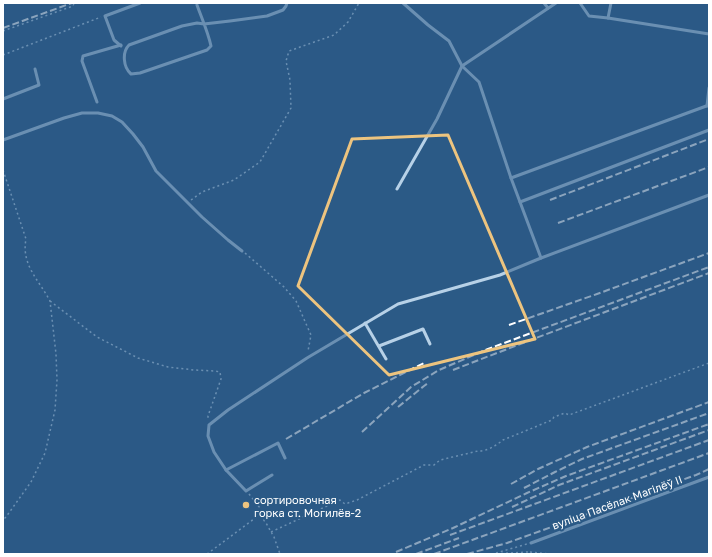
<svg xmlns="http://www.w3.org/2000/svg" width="712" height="557" font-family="'Golos Text',sans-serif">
<rect width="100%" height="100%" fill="#2b5a86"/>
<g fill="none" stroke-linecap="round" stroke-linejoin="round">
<g stroke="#b7d1e7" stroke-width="1.5" stroke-dasharray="2 3" stroke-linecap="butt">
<path d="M3,31l70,-25 1,-3"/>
<path d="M3,55l98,-38"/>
<path d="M3,170l23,69c-5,26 13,41 24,62l6,53 1,26 -2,30 -10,43 -14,29 -25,35 -3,3"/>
<path d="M191,200l11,-8 32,-12 26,-18 31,-54 -1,-28 -4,-19 3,-10 45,-16 14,-13 11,-19"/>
<path d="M245,253l39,34 12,14 15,34 -3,16"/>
<path d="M50,301l47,36 41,21 30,9 26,3 21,1 5,1 1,7 -13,37v3"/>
<path d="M249,494l11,14 3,11 3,4 8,14 6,17"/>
<path d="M271,532l69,-32 5,4 12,-4 67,-35h10l6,-5 38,-9c8,1 19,-6 25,-11l49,-20 2,-3 11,-4 4,2 140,-52"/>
<path d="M530,552l20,2"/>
<path d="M496,553l31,-9"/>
<path d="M207,554l55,-41"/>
<path d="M491,554l37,-2 3,2"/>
</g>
<g stroke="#b7d1e7" stroke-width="3">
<path d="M403,3l25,22 21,16 13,25 17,16 32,96 30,80"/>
<path d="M544,3l4,5"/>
<path d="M580,3l9,13 19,2"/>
<path d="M611,3l-3,15 101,16"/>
<path d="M197,5c5,14 11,27 14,41l-4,4 -67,23 -9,1c-8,-7 -9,-22 -2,-29l53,-19 15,-3 7,1 26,-3 37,-5 16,-6 3,-4 1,-3"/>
<path d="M121,46l-7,-6 -9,-24 35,-13"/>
<path d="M3,99l36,-14 -4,-16"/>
<path d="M97,102l-15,-41 1,-5 38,-11"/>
<path d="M707,106l2,-18"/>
<path d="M3,140l61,-22 18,-5h16l14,3 10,6 11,12 10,13 13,24 46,46 26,23 14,11"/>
<path d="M511,178l198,-73"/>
<path d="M397,189l40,-70 25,-53 94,-63"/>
<path d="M520,202l189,-72"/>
<path d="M365,323l21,36"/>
<path d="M379,346l44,-17 7,15"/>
<path d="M226,470l52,-27 7,15"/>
<path d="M272,475l-26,16 -20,-21 -12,-18 -6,-16 1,-11 19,-15 79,-52 91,-54 102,-29 41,-17 168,-63"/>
<path d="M531,543l178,-66"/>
</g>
<g stroke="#fff" stroke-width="2" stroke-dasharray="7 3" stroke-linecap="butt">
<path d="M3,28l69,-25"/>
<path d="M550,200l159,-61"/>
<path d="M558,223l151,-56"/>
<path d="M509,325l88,-31 112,-41"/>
<path d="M453,370l75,-29 181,-68"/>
<path d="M398,407l26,-21 4,-3"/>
<path d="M362,432l49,-45 28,-17 49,-21 221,-82"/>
<path d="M286,439l78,-46 62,-31"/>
<path d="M511,484l27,-15 49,-22 122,-45"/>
<path d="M524,488l31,-16 27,-13 127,-46"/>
<path d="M512,507l47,-22 150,-55"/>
<path d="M450,535l259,-95"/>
<path d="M396,552l57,-24 74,-35 39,-17 143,-52"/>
<path d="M416,554l43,-16"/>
<path d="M434,554l275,-101"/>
<path d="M467,554l40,-11 189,-68 13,-6"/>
</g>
</g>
<path d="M0 0H712V557H0ZM448,135l87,204 -146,36 -91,-89 54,-147z" fill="#2b5a86" fill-opacity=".55" fill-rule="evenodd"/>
<path fill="none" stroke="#edc47f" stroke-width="3" stroke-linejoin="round" d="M448,135l87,204 -146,36 -91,-89 54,-147z"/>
<circle fill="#edc47f" stroke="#2b5a86" stroke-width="1.5" cx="246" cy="505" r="4"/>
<g text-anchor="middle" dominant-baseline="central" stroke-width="4" stroke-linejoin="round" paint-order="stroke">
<g font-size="11" fill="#fff" stroke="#2b5a86" text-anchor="start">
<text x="254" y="499">сортировочная<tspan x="254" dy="13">горка ст. Могилёв-2</tspan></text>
</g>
<g font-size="11" fill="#fff" stroke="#2b5a86">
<text transform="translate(617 502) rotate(-20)">вуліца Пасёлак Магілёў II</text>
</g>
</g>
<rect width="712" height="557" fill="none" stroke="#ffffff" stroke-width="8"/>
</svg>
